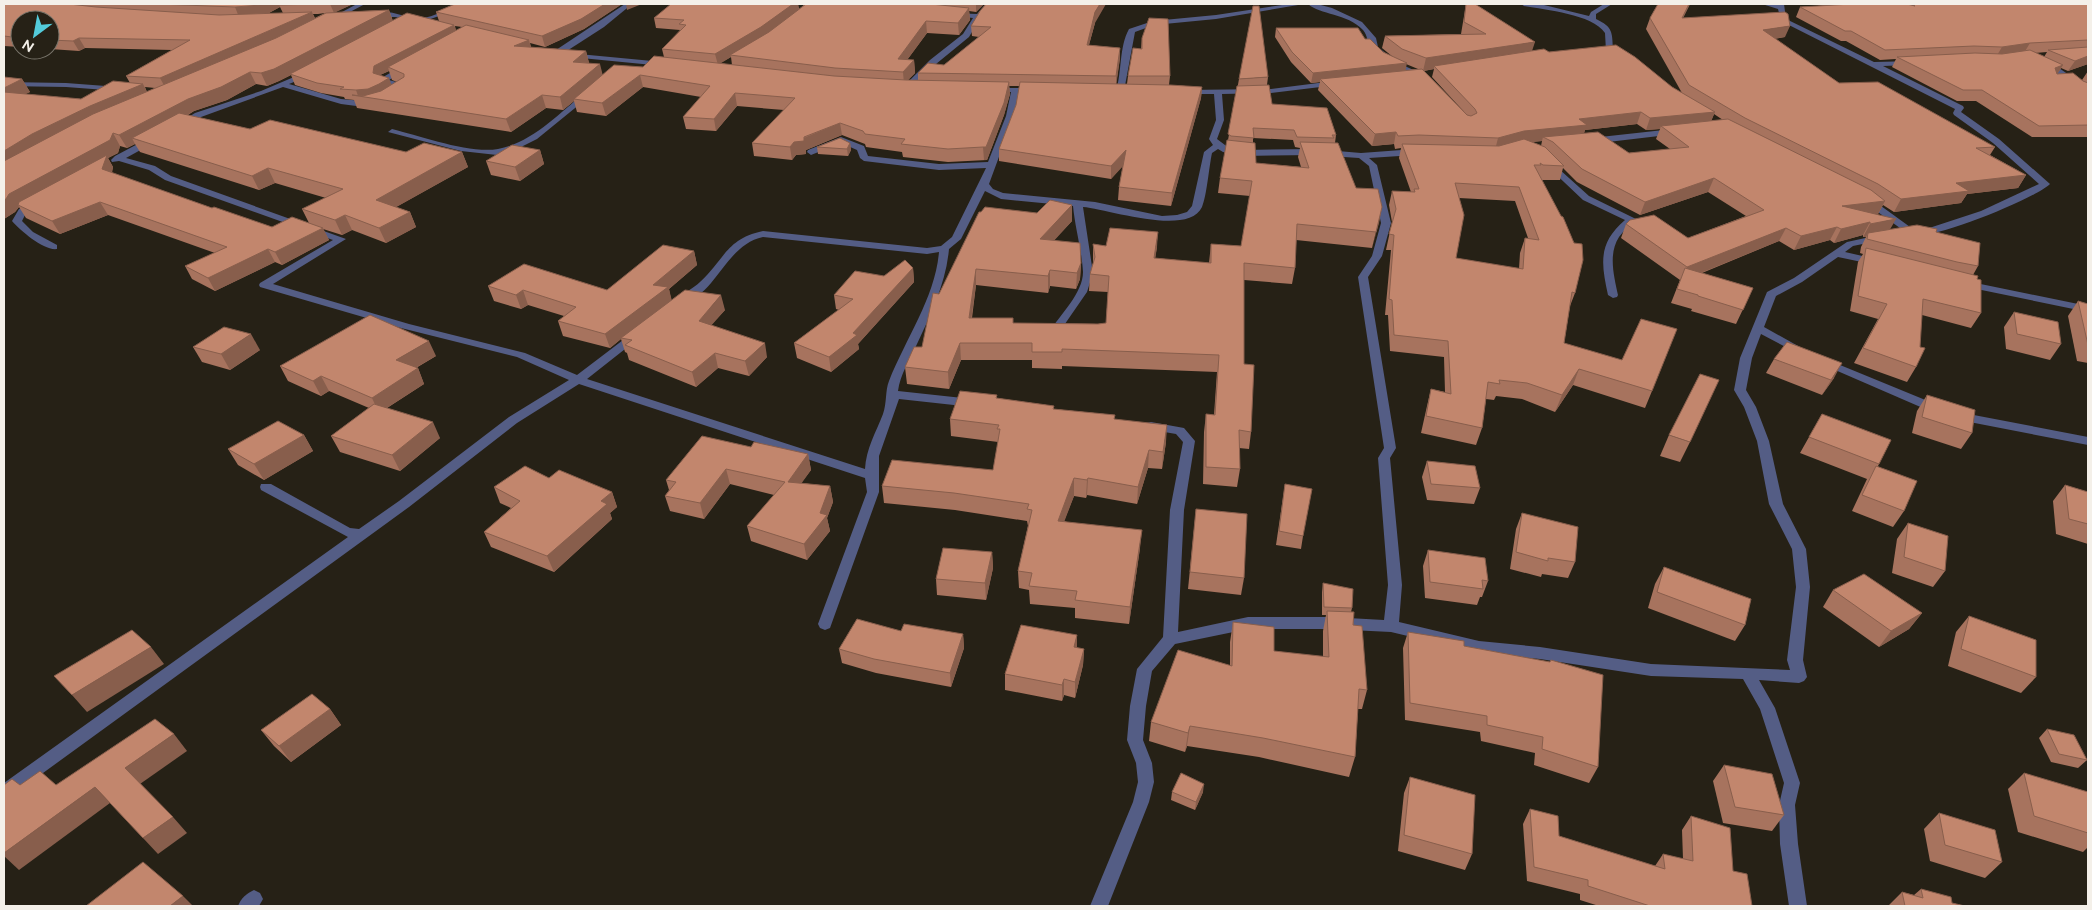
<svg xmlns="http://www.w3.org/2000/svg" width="2092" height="910" font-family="Raleway,sans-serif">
<rect width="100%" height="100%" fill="#262116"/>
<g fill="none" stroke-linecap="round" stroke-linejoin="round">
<g fill="#545d85" fill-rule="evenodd">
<path d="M357,4h8l-32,17 -6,-1z"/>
<path d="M464,4h9l-51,18 -27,-5h-21l-3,-2c13,-9 35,3 48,4 7,0 37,-12 45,-15z"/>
<path d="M625,4h7l-28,23 -45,29h-6v-4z"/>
<path d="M986,4h7l-14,16 -10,17 -33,27 -26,26h-6v-4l26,-26 33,-26 10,-16 -19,-2 -2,-1v-2l25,1z"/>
<path d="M1289,4h15l-88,15 -62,6 -19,7 -11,59 -4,2 -4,-2c6,-19 3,-44 13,-62l24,-8 63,-6z"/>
<path d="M1308,4h9l15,4 30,14 14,16 2,9 20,16 29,13c-9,6 -51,-17 -57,-28 -3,-6 -2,-12 -7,-18 -16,-17 -43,-15 -55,-26z"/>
<path d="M1521,4l23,1 45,11 2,-4 13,-8h8l-16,10v5c17,8 16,13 17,30l-7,2 -1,-18c-13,-19 -59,-23 -81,-27z"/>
<path d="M1762,4h22l2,15 88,43 40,-1v4h-3l-28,1 80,40 1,2 -3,4 38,27 51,45c-17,16 -118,56 -139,52l-47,-34v-4h6l47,34 64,-21 58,-27 -46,-41 -39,-28 -1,-2 2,-4 -174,-88 -3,-12z"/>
<path d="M568,53l95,9 4,2 -4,2 -92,-9 -4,-2z"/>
<path d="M2041,63c18,-1 33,18 47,27v5l-11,-5 -18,-15 -18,-8z"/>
<path d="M402,66l7,2 -20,12 18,5v4l-5,3h-6l-1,-2 3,-2 -20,-8z"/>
<path d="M308,71h3v4l-22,9 52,15 32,3 4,2 -13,3 -23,-3 -58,-17 -82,30 -17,9 -7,-2 18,-11 66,-22z"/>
<path d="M1334,81l4,2 -1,2 -66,8 -49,1 2,26 -7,19 12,9 13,2 72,-1 47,4 54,-4 4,3 -4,3 -46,3 8,7 14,58 -9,33 -14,21 28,171 -6,10 12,127 -3,37 80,19 61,6 111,17 139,6 -3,-10 9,-73 -4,-38 -23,-45 -12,-63 -13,-34 -10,-17 6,-32 27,-66 27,-14 53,-36 32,-7 5,3 -2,2 -29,6 -8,6 35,8v4l-4,1 -38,-8 -36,25 -26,14 -12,31 43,24 -2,2h-8l-36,-19 -9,24 -6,32 10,17 13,34 14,63 23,45 4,38 -7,73 4,17 -3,4 -5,2 -40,-3 16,28 25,75 -5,22 3,39 9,62h-18l-9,-62 -1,-39 5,-22 -24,-74 -17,-30 -92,-3 -111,-17 -61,-6 -88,-21 -61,-3h-82l-73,15 -23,27 -6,35 -3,34 9,23 2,19 -5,20 -41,104h-18l43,-104 5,-20 -2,-19 -9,-23 3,-34 7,-37 26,-32 7,-127 13,-68 -7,-8 -29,-5 -2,-3 2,-3 4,-1 33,6 11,13 -11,69 -6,122 70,-15h82l54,3 4,-35 -10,-127 6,-10 -26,-171 14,-21 9,-33 -12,-57 -10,-8 -45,-3 -72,1 -19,-4 -5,-3 -6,4c-3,14 -5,42 -10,54 -14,30 -94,2 -119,0l10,66 -6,19 -29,42 -4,1 -5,-3c11,-17 34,-39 34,-60 -1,-20 -8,-45 -10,-66l-72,-7 -16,-8 -24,48 -12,10c-3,34 -18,65 -32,95 -7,15 -17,31 -19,47l74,8 6,4 -6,4 -73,-8 -20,57v36l-49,136 -5,2 -5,-2 -2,-4 49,-132 -2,-14 -286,-94 -62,39 -108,84 -399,290 -6,2v-16l344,-246 -87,-47 -1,-3 1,-3h10l79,44 9,1 40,-28 110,-84 60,-37 -52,-23 -116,-29 -141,-41 -1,-2 1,-2 73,-43 -168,-60 -16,-10 -30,-9 -7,1 -1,-2 4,-4 34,-18h6v4l-29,16 29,8 16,10 175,63 -73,45 136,40 116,29 52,22 54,-41h8l2,2 -2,2 -52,41 278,90c1,-20 11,-37 18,-55 4,-11 2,-23 6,-33 17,-43 46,-83 50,-129l-12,2 -164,-17c-38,8 -46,58 -82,67l-5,-3c6,-8 17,-12 24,-19 25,-23 26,-43 63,-51l164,17 14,-2 11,-9 34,-69 -47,2 -75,-9 -4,-3 -3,-8 -16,-7 -30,12 -4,-3 1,-2 33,-13 23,9 4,10 71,8 49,-2 18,-46 5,-24h-19l-4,-2 4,-2h43l4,2 -1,2h-19l-5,24 -25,68 4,5 10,4 92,9 67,14 15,-1 10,-3 5,-6 12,-54 9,-7 -4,-6 7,-19 -2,-26h-29l-4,-2 1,-2 89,-1z"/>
<path d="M4,82l62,1 53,4 4,2 -4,2 -53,-4 -62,-1z"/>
<path d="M584,93l7,2 -54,44 -24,12 -16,4 -36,-4 -73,-19 4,-3c28,7 78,25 106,20 33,-6 61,-35 86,-56z"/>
<path d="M1673,129l3,1v4l-85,10 -4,-3 4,-3z"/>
<path d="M1549,160l40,36 47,23c-5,6 -12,11 -17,18 -11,17 -5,39 -1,58l-1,2 -4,1 -5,-3c-7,-32 -10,-52 17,-75l-42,-20 -37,-35v-4z"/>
<path d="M36,200l5,3 -15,10 -4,8 11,11 24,13v4c-13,2 -36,-18 -45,-28l7,-12z"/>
<path d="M1966,281l122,25v6l-126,-26 -1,-2z"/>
<path d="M1823,358l117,48 2,3 -6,4 -4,-1 -113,-49 -2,-2 2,-2z"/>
<path d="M1958,412l130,25v8l-134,-26 -2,-3 2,-3z"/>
<path d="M254,890l6,3 3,6 -4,7h-21c3,-8 8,-12 16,-16z"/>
</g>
</g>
<g fill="#a7735e" fill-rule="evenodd">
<path d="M4,4h349l-18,8 54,-2 4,11h46l-3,-9 19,-8h167l-38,25 -39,18 -15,-4 1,4 55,4 3,12 13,12 41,-8 21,-10 -2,-8 18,-19 -24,-2 -2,-10 144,-14 1,5 6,-5h-4h183l-8,8 -7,-1 1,9 -11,15 -32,-2 -20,27h7l1,13 -7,7h10v-7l26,-8 35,-28 -7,-1 -1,-10 124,-3 -6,22 31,3v10l-4,26h11l1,-8 13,-27 1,-11 28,38 -1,9 33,2 -1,11 -30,108 -53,-6 1,-13 4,-22 -12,14 -112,-18v-12l17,-44 4,-19h-11l1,8 -6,21 -17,45 -39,2 -45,-5 -1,-5 -36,-5 -1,-3 -23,-9 -36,15v4l-10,1 -4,5 -38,-4 -2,-13 32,-33 -47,-4 -21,25 -30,-2 -3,-12 18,-20 -58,-10 -37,29 -29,-4 -3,-11 -11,9 -17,-2 -35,24 -154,-24 -3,-8 -9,-1 -1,-2 -23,-4 -26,-8 -4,-10 -12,6 -12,5 -11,-2 -29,16 -33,11 -6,4 62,14 156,23h56l6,15 -72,40 14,5 6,15 -30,16 -34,-13 -10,5 -19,-6 6,11 -47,25 -7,-3 -60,29 -23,-12 -7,-13 30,-13 -107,-38 -48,19 -34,-16 -7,-11 -4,5 -11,7v-142l18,2 8,13 -5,2 56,5 49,-16 -4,-7 46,-26 -87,-2 -6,3 -29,-2v-29h-30v27l-16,-1zM280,7l3,6h-14zM325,13l-10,5 -2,-4h5zM455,26l7,1 -6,4zM731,57l1,8 -12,-2zM389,71l3,9 5,2 -6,3 -11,-10zM145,87l10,1 -8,4zM135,144l5,8 119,38 16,-7 51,15 -24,11 7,14 -37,4 -60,-19 -100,-35 1,-6 -5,-9 10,-5 2,-7 7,2z"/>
<path d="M1466,4h9l57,47 17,1 123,35 10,6 -36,-64 4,-11 8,-14h32l-7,14 102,19 -11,2 65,44 156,64 -5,8 36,20 -8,13 -51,6 -6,9 -67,9 -11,-7 -5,9 -2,1 14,14 46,3 42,34 -5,9 4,4 4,34 -10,15 -49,-13 -6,52 -9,15 -53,-19 24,-44 -28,-8 8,-49 5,-8 -3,-1 1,-6 5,-10h-3v-2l-29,8 -4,-3 -36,10 -15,-9 -77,32 51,15 -17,36 -45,-13 1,-2 -21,-6 9,-23 -59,-42 5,-14 62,14 58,-22 -38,-24 -68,23 -63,-33 -14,-14 -3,12h-18l33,113 -5,13 -6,37 88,48 -7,17 -72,-23 -18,27 -33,-13 -26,-3 -2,4 -8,-1 -4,29 -6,17 -55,-12 6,-27 4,-17 14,3 -1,-35 -54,-6 -2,-36h-3l6,-65h-5l6,-28 -3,-17 3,-14 19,1 -12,-34 2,-10 -6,1 -1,-5 -22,2 -54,-56 2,-8 -9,1 -20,-21 -16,-25 1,-9 89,11 18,13 10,5 -11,-9 3,-12 76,-2zM1406,64l12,5 -13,1zM1434,69l-2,8 35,38 -43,-44zM1714,114l9,6 -12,1zM1637,124l9,6 14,-1 -4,10 14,10 -41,4 -45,-20 1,-3zM1542,141l-1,5 -9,-4zM1459,198l56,3 13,37h-3l-5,15 -1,16 -63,-11z"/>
<path d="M1852,4h236v60l-20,7 -7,-3 -4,6 25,6 6,-9v66h-56l-56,-36h-19l-65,-34 4,-8 -16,1 -34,-19h-5l-45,-24 4,-10zM2047,52l-3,5 -9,-4z"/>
<path d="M1268,77l-1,8 5,19 64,31 -1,8 21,45 26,19 -10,41 -76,-8 -1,28 -3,16 -48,-4v84l7,68 -2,17 -10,-1 1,21 -3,18 -34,-3 1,-52 2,-18 8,1 3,-43 -155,-6v3l-30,-1v-8h-71l-12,29 -42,-5 -2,-17 17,-20 17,-53 42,-82 91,9 -18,19 27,23 -1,16 -4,10 -26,-3 -2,7 -72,-8 -4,33 41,5 85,1 8,-1 2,-31 -19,-1 1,-17 3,-11v-19l13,2 51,1 -2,11 54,5 2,-19 30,2 9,-50 -32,-3 2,-15 8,-38 11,-61zM1253,138l40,2 2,7 5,1 -2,9 3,10 -45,-4 -3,-20z"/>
<path d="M850,143l1,7 -3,6 -30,-2 -1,-7z"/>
<path d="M540,150l4,14 -24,17 -29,-6 -5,-14z"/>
<path d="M694,251l3,14 -28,24 2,11 54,10 -14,15 56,32 -18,19 -31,-8 -22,19 -67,-27 -2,-7 -2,-1 -4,-13 -11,9 -47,-12 -5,-15 6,-5 -36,-11 -7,4 -27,-8 -6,-15 119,4z"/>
<path d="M913,268l1,14 -56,62 1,5 -28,23 -34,-14 -3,-15 45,-33 -3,-1 -2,-14 50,-19z"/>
<path d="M2078,301l10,3v59l-11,-2 -9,-45z"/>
<path d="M2014,312l47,32 -11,16 -44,-11 -2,-22z"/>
<path d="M193,347l67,3 -30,20 -28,-8z"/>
<path d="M436,356l-20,12h2l6,16 -37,24 53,30 -40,33 -60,-19 -9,-16 38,-28 -40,-17 -8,5 -33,-15 -8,-15z"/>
<path d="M1774,359l60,19 -12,17 -56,-22z"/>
<path d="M997,395v3l57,8v3l61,6 -1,4 52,23 -4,27 -14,-1 -11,36 -50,-9 -1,3 -12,-2 -10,25 76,27 -11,76 -54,-6v-10l-45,-4 -1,-14 -10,-2 -1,-17 10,-45 -1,-5 -72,-11 -71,-7 -2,-17 111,-16 5,-28 -47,-6 -1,-17z"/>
<path d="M1927,395l45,38 -11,16 -49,-16 5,-22z"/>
<path d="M1822,414l57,50 -1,2 26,45 -11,16 -41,-16 15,-32 -67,-26z"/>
<path d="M304,435l9,16 -49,29 -26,-15 -10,-16z"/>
<path d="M1669,435l21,7 -10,20 -20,-6z"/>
<path d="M751,447l57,7 3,16 -10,13 29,3 3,16 -6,16 3,13 -23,29 -56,-19 -4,-15 27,-31 -44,-11 -26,35 -34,-8 -5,-15 4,-6 -3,-10z"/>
<path d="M1427,461l53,27 -6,16 -47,-4 -5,-23z"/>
<path d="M549,478l63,14 5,15 -7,6 2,6 -58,53 -63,-25 -7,-15 27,-24 -11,-5 -6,-16z"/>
<path d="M1285,484l18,52 -2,13 -25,-4z"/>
<path d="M2065,485l23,7v52l-32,-10 -3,-33z"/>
<path d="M1196,509l48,69 -3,17 -53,-6z"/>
<path d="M1522,513l53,49 -7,16 -26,-4 -1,3 -31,-8 6,-40z"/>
<path d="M1908,523l37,48 -12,16 -41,-14 5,-34z"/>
<path d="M1428,550l60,31 -6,16h-2l-3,8 -52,-7 -2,-32z"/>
<path d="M992,552l1,16 -7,32 -49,-5 -1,-16z"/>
<path d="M1664,567l81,58 -10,16 -87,-33 7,-24z"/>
<path d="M1323,583l29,25 -1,4 16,78 -5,19h-4l-3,48 -6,20 -90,-20 -72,-11 -2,6 -36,-11 2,-19 79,-57v-23l3,-20 41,29 49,6v-26l3,-16h-4v-23z"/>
<path d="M1833,590l89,23 -13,16 -30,18 -56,-40z"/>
<path d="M1969,616l67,61 -15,16 -73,-27 8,-34z"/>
<path d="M901,631l62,3 1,14 -13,39 -75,-14 -34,-10 -3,-14z"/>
<path d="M1408,632l56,14 86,16 1,-2 47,107 -9,16 -55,-18 1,-12 -54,-12 -1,-9 -75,-12 -2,-72z"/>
<path d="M1077,648l7,1 -1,16 -8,33 -11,-3 -2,6 -57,-11v-16z"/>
<path d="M330,709l11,16 -50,37 -17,-16 -13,-16z"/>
<path d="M2047,729l40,31 -9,8 -27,-6 -12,-24z"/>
<path d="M1724,765l60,50 -12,16 -49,-8 -10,-42z"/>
<path d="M2024,773l64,19v55l-5,5 -65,-20 -10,-43z"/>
<path d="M1410,777l62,77 -7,16 -67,-19 6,-58z"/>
<path d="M1172,792h31l-8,18 -24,-10z"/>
<path d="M1530,809l29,27 96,30 8,-12 20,5 -1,-29 9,-14 42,55 19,35h-153l-19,-6v-6l-53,-13 -4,-57z"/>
<path d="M1939,813l63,49 -17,16 -55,-17 -6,-32z"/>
<path d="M1921,889l31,14 13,3h-76v-1l13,-13 12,3z"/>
</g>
<g fill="#885e4c">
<path d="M264,4h22l-7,1 1,2 -15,8 -26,2 -4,-10z"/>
<path d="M330,4h23l-19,9z"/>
<path d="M605,4h17l-38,25 -39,18 -3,-11z"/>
<path d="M626,4h16l-15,6z"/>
<path d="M793,4h5l1,6 -36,27 -33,18 1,2 -13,8 -3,-11z"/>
<path d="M976,4h8l-8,8z"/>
<path d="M1100,4h6l-11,19 -9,32 1,-10 8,-33z"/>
<path d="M1267,4h17l-17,1z"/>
<path d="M1689,4h1l-12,24 4,-10z"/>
<path d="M969,8l1,12 -11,15 -1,-12z"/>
<path d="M389,10l4,12 -103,52 1,1 -12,6 -12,5 -6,-13z"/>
<path d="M312,12l4,10 -150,67 -6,-11z"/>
<path d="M926,21l1,12 -28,38 -1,-12z"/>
<path d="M454,25l4,10 -70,32 1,4 -11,5 -5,-3 1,-7z"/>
<path d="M1790,26l-5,11 -27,4 5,-11z"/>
<path d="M79,38l6,10 -6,3 -6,-10z"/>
<path d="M529,40l3,12 -18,-6z"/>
<path d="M1535,42l-4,12 -97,12v3l-11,2 3,-13z"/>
<path d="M2030,43l-6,10 -28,4 6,-10z"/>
<path d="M1120,48v10l-4,29v-11z"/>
<path d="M586,51l3,12 -16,-1z"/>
<path d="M2088,56v8l-20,7 7,-10z"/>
<path d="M914,60l1,13 -11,11 -1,-12z"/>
<path d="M1407,63l-2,10 -85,6v3l-9,1 2,-10z"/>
<path d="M600,64l3,12 -29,23v2l-11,9 -3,-13z"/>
<path d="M2063,65l-7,11 -1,-8z"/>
<path d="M250,72l6,12 -29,16 -33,11 -54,30 -8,-3 3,6 -8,4 -8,-13 69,-36z"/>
<path d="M640,75l3,12 -37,29 -4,-13z"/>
<path d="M389,78l4,11 -10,6 -25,1 -2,-6z"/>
<path d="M22,79l8,13 -26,12v-16z"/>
<path d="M1009,82l1,12 -6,21 -17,45h-3l-1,-13z"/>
<path d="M143,84l6,12 -145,73v-18l28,-17 58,-28z"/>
<path d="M1202,87l-1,11 -30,108 1,-13z"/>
<path d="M735,93l2,13 -21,25 -2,-12z"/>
<path d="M542,95l4,13 -35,24 -5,-13z"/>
<path d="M1641,112l-4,12 -52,6 -2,7h-40l-1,4 -21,2 -26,7 3,-12 26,-7 55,-12z"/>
<path d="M1715,112l-5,12 -49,2 -1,3 -14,1 4,-12z"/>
<path d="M840,123l2,12 -36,15v4l-10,1 -4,5 -2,-13 4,-5z"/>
<path d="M1396,132l-2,12 -22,2 3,-12z"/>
<path d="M113,133l7,13 -2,7 -10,5 5,9 -4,14 -91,24 1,2 -4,5 -11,7v-19l5,-6z"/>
<path d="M850,143l1,7 -3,6 -1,-7z"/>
<path d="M540,150l4,14 -24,17 -5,-14z"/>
<path d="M1126,150v13l-15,16v-13z"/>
<path d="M462,152l6,15 -86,48 -6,-15z"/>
<path d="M268,168l7,15 -16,7 -7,-14z"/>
<path d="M2026,175l-8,13 -51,6 -6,9 -67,9 7,-13 55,-16z"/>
<path d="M1714,178l-6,14 -68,23 5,-13z"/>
<path d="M1885,201l-7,13 -43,6 7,-14z"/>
<path d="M100,202l8,13 -48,19 -8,-13z"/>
<path d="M1072,205v16l-31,34 -1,-16z"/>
<path d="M1382,207l-3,16 -7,25 4,-16z"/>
<path d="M410,212l6,15 -30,16 -7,-15z"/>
<path d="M345,215l7,15 -10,5 -7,-15z"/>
<path d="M1896,219l-8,14h-20l-2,4h-3l7,-13z"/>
<path d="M1870,222l-7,13 -29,8 7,-14z"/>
<path d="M1837,227l-7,13 -36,10 7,-14z"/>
<path d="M323,228l6,12 -47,25 -7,-13z"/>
<path d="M1786,228l-7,13 -98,40 6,-14z"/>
<path d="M1158,232l-1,15 -4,27 1,-16z"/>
<path d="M268,249l7,13 -60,29 -7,-13z"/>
<path d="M694,251l3,14 -28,24 3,12 -51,37v1l-11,9 -5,-14 48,-49z"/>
<path d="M1081,263l-1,16 -4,10 1,-16z"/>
<path d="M913,268l1,14 -56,62 1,5 -28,23 -2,-15 24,-24z"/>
<path d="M976,269v16l-7,50v-17z"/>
<path d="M1050,270v16l-2,7v-17z"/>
<path d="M523,290l5,15 -7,4 -5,-14z"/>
<path d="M721,295l4,15 -23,26 -3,-15z"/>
<path d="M251,334l9,16 -30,20 -9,-16z"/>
<path d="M429,341l7,15 -33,19 -7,-15z"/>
<path d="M765,343l2,14 -18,19 -4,-15z"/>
<path d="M960,343l1,17 -12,29 -1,-17z"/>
<path d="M715,353l3,15 -22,19 -4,-15z"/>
<path d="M1842,363l-8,15 -12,17 9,-15z"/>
<path d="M418,368l6,16 -45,29 -7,-15z"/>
<path d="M1579,369l-6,16 -18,27 7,-17z"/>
<path d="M321,376l8,15 -8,5 -8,-15z"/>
<path d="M433,422l7,16 -40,33 -8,-16z"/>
<path d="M1167,425l-1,17 -4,27 1,-17z"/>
<path d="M304,435l9,16 -49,29 -10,-16z"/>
<path d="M1149,450l-1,18 -11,36 1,-17z"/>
<path d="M808,454l3,16 -20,28 -3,-16z"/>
<path d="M726,469l4,15 -26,35 -4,-16z"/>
<path d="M1074,478v18l-16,42v-17z"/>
<path d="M1088,478l-1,17 -1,3 1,-18z"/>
<path d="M830,486l3,16 -6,16 3,13 -23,29 -3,-16 16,-31z"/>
<path d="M612,492l5,15 -7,6 2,6 -58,53 -7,-16 54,-55z"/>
<path d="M1142,530l-2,18 -11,76 1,-17z"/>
<path d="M992,552l1,16 -7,32 -1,-17z"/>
<path d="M1922,613l-13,16 -30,18 12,-16z"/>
<path d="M963,634l1,14 -13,39 -1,-14z"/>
<path d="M1077,635v16l-3,-4z"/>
<path d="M151,647l13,17 -77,48 -15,-17z"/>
<path d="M1084,649l-1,16 -8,33v-16z"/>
<path d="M1064,679v16l-2,6v-16z"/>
<path d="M330,709l11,16 -50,37 -12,-16z"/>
<path d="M1190,726l-3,20 -2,6 3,-19z"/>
<path d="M174,734l13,17 -47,33 -15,-16z"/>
<path d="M1204,784l-1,8 -8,18 1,-8z"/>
<path d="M95,787l15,16 -91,67 -15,-14v-3z"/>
<path d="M173,817l14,16 -29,21 -15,-16z"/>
<path d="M183,896l10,10h-23z"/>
</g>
<g fill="#c2866d" stroke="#885e4c" fill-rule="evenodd">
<path d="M4,4h65l27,3 123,8 93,-3 -152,66 -34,-2 64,-36 -111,-2 -6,3 -23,-1v-20h-30v18l-16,-2z"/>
<path d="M158,4h106l-3,1 -26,2z"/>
<path d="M281,4h34l-36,1z"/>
<path d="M455,4h150l-24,15 -39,17 -106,-24z"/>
<path d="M671,4h122l-32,23 -46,27 -53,-5 24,-24 -7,-1 5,-4 -30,-2z"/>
<path d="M806,4h125l38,4 -11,15 -32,-2 -28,38 16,1 -11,12 -68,-4 -105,-13 39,-23z"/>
<path d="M986,4h114l-5,8 -8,33 33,3 -4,28 -198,-3 10,-10 16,2 47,-38 -20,-1 9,-15z"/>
<path d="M1466,4h9l60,38 -109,16 -24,-9 -17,-13 101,-2 -22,-12z"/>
<path d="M1658,4h31l-7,14 103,-6 3,2 2,12 -27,4 76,53 39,-1 117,65 -19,1 50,27 -70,8 13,8 -68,8 -23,-15 -133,-66 -56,-33 -39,-67z"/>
<path d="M1852,4h55l8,2 -3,-2h176v36l-58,3 -28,4 -28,-1 -89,4 -34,-19h-6l-45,-24z"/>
<path d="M1253,6h6l9,71 -29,2z"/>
<path d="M389,10l-115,59 -13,4 -11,-1 -29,15 -33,12 -69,36 -6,-2 -3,7 -101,54 -3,5 -2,1v-39l89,-47 183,-76 50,-25z"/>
<path d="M407,13l47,12 -80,41 -1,7 16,5 -10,6 -11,5 -12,1 -16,-1 4,-2 -27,-4 -27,-9z"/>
<path d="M1149,18l19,1 2,57h-42l5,-28 9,1v-11z"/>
<path d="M466,25l63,15 -15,6 72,5 -13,11 27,2 -40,33 -18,-2 -36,24 -154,-24 11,1 18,-5 23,-14v-3l-16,-7z"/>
<path d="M1276,28h82l7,11h5l13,13 24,11 -94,10 -21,-21z"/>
<path d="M1616,45l19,12 37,30 43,25 -65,6 -9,-6 -62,7 8,6 -63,6 -26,7 -79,-3 -21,1 -2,-4 -21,2 -55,-55 102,-10 45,46 4,1 6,-3 -2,-4 -41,-43 110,-17 5,3z"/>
<path d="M2088,47v9l-13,5 -27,-11z"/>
<path d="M2030,50l33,15 -8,3 2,6 16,-1 10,8 5,2v42l-49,1 -57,-36h-19l-66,-33 78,-4 27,1z"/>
<path d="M654,56l180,20 72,4 103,2 -5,21 -18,44h-3l-35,2 -47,-5 4,-5 -40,-5 -2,-3 -23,-8 -36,14v4l-10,1 -4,5 -38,-4 43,-45 -60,-5 -21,26 -31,-2 27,-31 -70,-11 -38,28 -28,-4 40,-34 29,2z"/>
<path d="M4,77l18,2 -18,9z"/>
<path d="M113,81l30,3 -53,22 -58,28 -28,17v-59l77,7z"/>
<path d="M1020,82l150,3 32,2 -30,106 -53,-6 7,-37 -15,16 -112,-17 17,-44z"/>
<path d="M1269,85l3,19 55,4 9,27h-4l2,3 -37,-1 -3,-7 -41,-2 1,10 -23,-2 -3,-2 9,-48z"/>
<path d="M179,113l71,16 20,-9 136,32 18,-9 38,9 -86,48 34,12 -31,16 -34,-13 -10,5 -33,-11 41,-20 -75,-21 -16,8 -120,-38z"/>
<path d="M1728,119l143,71 14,11 -43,5 54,13 -26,5v-2l-29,7 -4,-2 -36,9 -15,-8 -99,39 -61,-43 4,-4 24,-5 34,23 76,-28 -50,-32 -69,24 -63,-33 -29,-27 -10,-5 55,-5 31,21 60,-6 -28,-21z"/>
<path d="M840,138l10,5 -3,6 -30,-2z"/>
<path d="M1524,139l21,8 19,19 -21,-1 -3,-2 1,2h-7l27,51 2,1 11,26 8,1 1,16 -8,33 -3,-1 -8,51 58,17 19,-41 36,10 -25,62 -73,-22 -17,26 -35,-12 -28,-3 1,4 -12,-2 -6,46 -56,-12 5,-27 20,5 -3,-53 -54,-6 -2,-35 -3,-1 5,-64 -5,-1 7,-25 -4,-18 23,1 -1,-3h5l-17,-45 97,2zM1455,183l64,4 20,53 -14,-2 -2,31 -67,-11 8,-43z"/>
<path d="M1227,140l28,3 1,20 53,5 -9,-26 38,1 18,45 22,1 4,18 -6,25 -79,-8 -2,44 -51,-5v101l10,1 -3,67 -12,-2 1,39 -34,-2v-53l9,1 4,-60 -157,-6v3h-30v-9h-72l-12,29 -43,-5 9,-20h8l11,-54 6,1 40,-82h2l4,-5 52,6 13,-13 22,5 -32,34 40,4 1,20 -4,10 -27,-3 -2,6 -72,-7 -7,49h44v5l85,1 8,-1 3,-47 -19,-2 5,-17 -2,-13 13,2 4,-18 48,4 -4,26 57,5v-19l30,2 11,-65 -32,-3z"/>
<path d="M512,145l28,5 -25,17 -29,-6z"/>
<path d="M107,155l-5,14 110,39 2,-1 58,20 20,-10 31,11 -48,24 -7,-3 -60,29 -23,-12 42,-19 -127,-45 -48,19 -34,-16 1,-3z"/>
<path d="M1917,225l20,4 -1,3 44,11 -2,23 -21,-4 -90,-23 1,-6z"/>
<path d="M663,245l31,6 -41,34 15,2 -63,47 -47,-13 18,-14 -53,-17 -7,5 -28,-9 36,-22 83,26z"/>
<path d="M1866,248l112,28 -1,3 4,1v33l-58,-14 -3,48 5,1 -9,19 -53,-19 24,-44 -29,-8z"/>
<path d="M905,260l8,8 -60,65 4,2 -28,22 -35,-14 59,-44 -19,-4 21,-24 29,5z"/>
<path d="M1685,268l68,20 -10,22 -45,-14v-1l-21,-6z"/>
<path d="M685,290l36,5 -22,26 66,22 -20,18 -30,-8 -23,19 -67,-27 7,-5 -11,-2z"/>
<path d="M2078,301l10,3v41z"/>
<path d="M2014,312l44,10 3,22 -44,-10z"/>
<path d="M370,315l59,26 -33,19 22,8 -46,30 -51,-22 -8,5 -33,-15z"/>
<path d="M224,327l27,7 -30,20 -28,-7z"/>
<path d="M1787,342l55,21 -11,17 -57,-21z"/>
<path d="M1700,374l19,6 -29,62 -21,-7z"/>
<path d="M960,391l37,4 -1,3 58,8 -1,3 62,6 -1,4 53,6 -4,27 -14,-2 -11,37 -50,-9 -1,2 -13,-2 -16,43 84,9 -12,77 -55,-7 2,-9 -48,-5 3,-13 -14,-2 14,-61 -5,-1 2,-5 -75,-11 -72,-7 10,-26 101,10 7,-41h-3l2,-4 -49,-6z"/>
<path d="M1927,395l48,15 -3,23 -50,-16z"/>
<path d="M374,404l59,18 -41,33 -61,-19z"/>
<path d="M1822,414l69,26 -12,24 -70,-27z"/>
<path d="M278,421l26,14 -50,29 -26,-15z"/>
<path d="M702,436l49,11 3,-5 54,12 -20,28 42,4 -10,27 7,2 -23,29 -57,-18 38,-44 -59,-13 -26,34 -35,-7 11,-14 -10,-2z"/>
<path d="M1427,461l48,5 5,22 -49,-4z"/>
<path d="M525,466l24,12 10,-8 53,22 -11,9 6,3 -60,52 -63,-24 36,-31 -26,-14z"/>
<path d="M1876,466l41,15 -13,30 -42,-16z"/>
<path d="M1285,484l27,5 -9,47 -24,-5z"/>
<path d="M2065,485l23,7v32l-19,-5z"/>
<path d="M1196,509l51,5 -3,64 -54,-6z"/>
<path d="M1522,513l56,14 -3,35 -27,-4v3l-32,-9z"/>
<path d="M1908,523l40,13 -3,35 -41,-14z"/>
<path d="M943,548l49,4 -7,31 -49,-4z"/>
<path d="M1428,550l57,8 3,23 -6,-1 1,9 -53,-7z"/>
<path d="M1664,567l87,32 -6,26 -88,-33z"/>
<path d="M1864,574l58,39 -31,18 -58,-41z"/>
<path d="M1323,583l30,6 -1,19 -28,-1z"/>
<path d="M1327,611l27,1 -1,13 9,1 5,64 -8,-1 -4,68 -92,-19 -73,-12 -2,7 -37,-11 27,-72 54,16 1,-44 41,5v24l55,6z"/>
<path d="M1969,616l67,24v37l-75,-28z"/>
<path d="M857,619l44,12 3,-7 59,10 -13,39 -76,-14 -35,-10z"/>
<path d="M1021,625l56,10 -3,12 10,2 -9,33 -11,-3 -2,6 -57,-11z"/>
<path d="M132,630l19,17 -79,48 -18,-19z"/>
<path d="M1408,632l56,9v5l86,16 1,-2 52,15 -5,92 -56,-18 1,-12 -56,-12v-9l-77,-13z"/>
<path d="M312,694l18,15 -51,37 -18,-16z"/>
<path d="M155,719l19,15 -49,34 48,49 -30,21 -48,-51 -91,66v-68l8,-6 8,6 20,-14 16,14z"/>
<path d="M2047,729l27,6 13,25 -28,-6z"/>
<path d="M1724,765l48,9 12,41 -49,-8z"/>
<path d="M1181,773l23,11 -8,18 -24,-10z"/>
<path d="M2024,773l64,19v41l-54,-17z"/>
<path d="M1410,777l65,18 -3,59 -68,-19z"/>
<path d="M1530,809l28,7 1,20 106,33 -2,-15 30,7 -2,-45 39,12 3,43 14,3 5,32h-102l-62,-20v-6l-54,-13z"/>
<path d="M1939,813l56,17 7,32 -57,-17z"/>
<path d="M143,862l40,34 -13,10h-84z"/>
<path d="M1921,889l30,8 1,6 13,3h-60l-3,-14 21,6z"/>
</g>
<rect width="2092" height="910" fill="none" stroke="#f4f0e9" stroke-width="10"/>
<g transform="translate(35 35) rotate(212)"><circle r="24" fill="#262116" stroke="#78746a"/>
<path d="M0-4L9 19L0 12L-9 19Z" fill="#53cbda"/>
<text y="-8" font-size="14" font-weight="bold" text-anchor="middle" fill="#f4f0e9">N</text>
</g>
</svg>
